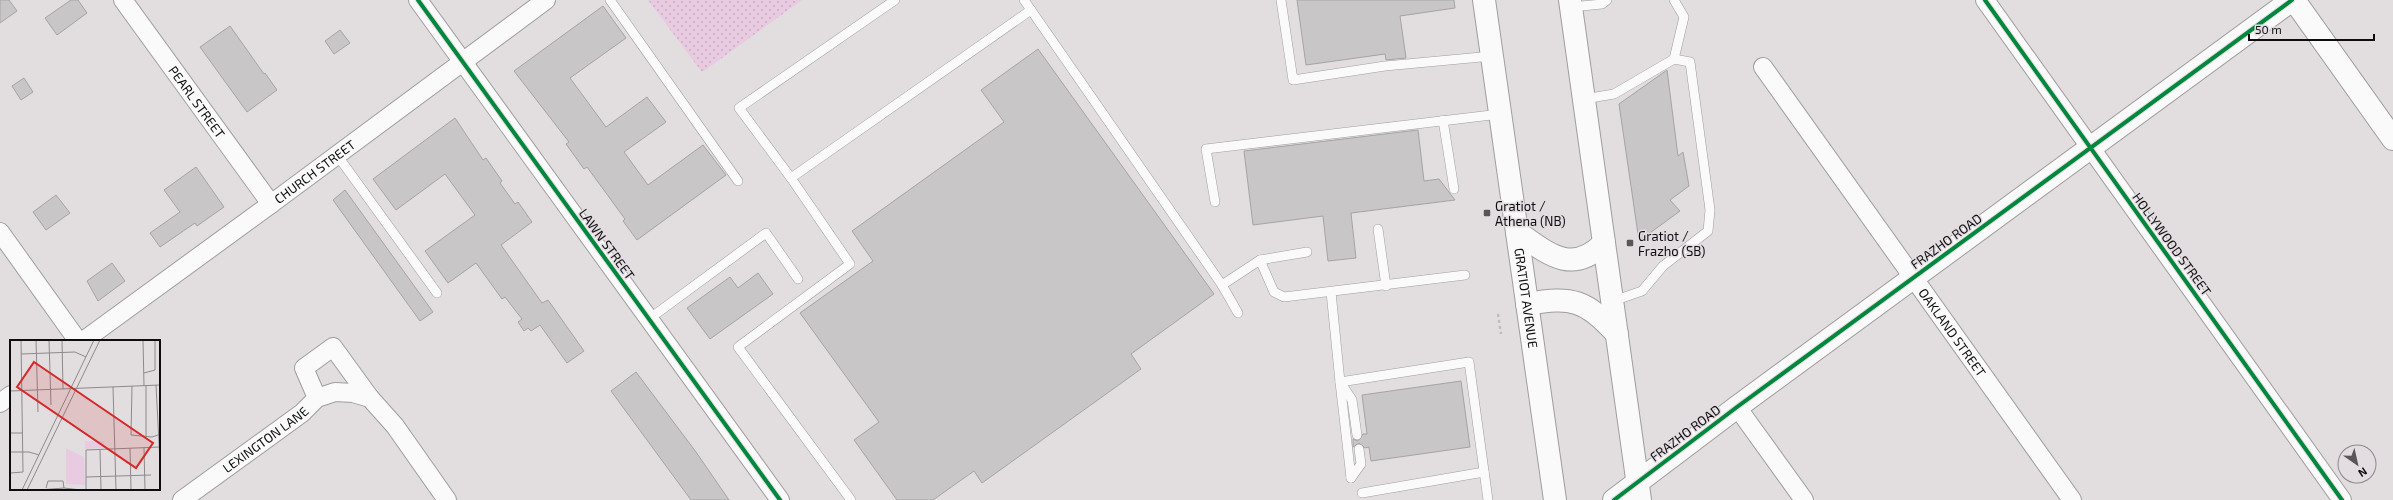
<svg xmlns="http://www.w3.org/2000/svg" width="2393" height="500" font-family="'Exo 2',sans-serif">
<defs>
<pattern id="grass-dots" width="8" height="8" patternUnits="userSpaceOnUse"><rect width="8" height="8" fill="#e8cbe1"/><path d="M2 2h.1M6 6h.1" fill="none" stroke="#c6adc0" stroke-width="1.8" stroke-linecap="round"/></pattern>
</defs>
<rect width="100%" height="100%" fill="#e2dee0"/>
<path fill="url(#grass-dots)" d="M648,0h154l-98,71h-3z"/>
<g fill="#c9c6c8" stroke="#a6a3a5">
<path d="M0,0h9l8,11 -17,12z"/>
<path d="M71,0h7l9,13 -30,22 -12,-17z"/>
<path d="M1297,0h157l1,8 -55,8 6,42 -20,2 -1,-6 -79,11z"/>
<path d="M603,6l23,32 -56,40 36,49 41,-30 19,25 -42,30 24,33 55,-40 23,30 -89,65 -14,-19 2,-2 -38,-52 -3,2 -18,-25 3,-2 -55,-71z"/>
<path d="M230,26l34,48 1,-1 12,17 -30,22 -47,-65z"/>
<path d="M340,30l10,13 -16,11 -9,-13z"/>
<path d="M1038,49l176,245 -83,60 10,15 -159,114 -8,-12 -41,29h-36l-43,-60 25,-18 -79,-109 73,-52 -21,-30 152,-109 -23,-32z"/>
<path d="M1667,70l11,86 5,-4 6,34 -19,14 10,11 -41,30 -20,-137z"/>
<path d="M24,78l9,14 -12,8 -9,-14z"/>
<path d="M455,118l28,42 3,-2 16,23 -2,2 15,21 3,-2 14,20 -31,23 41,58 6,-3 36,51 -17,12 -27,-38 -9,6 -3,-3 -4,3 -6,-9 4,-3 -17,-22 -3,2 -26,-36 -28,20 -23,-32 50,-36 -30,-41 -49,36 -23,-31z"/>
<path d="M1418,130l6,51 15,-2 16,21 -104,13 5,45 -28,3 -5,-45 -70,9 -9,-74z"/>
<path d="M196,167l28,40 -27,19 -2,-3 -35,24 -10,-14 30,-21 -16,-22z"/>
<path d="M345,190l88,122 -13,9 -87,-121z"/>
<path d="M56,195l14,18 -24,17 -13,-18z"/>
<path d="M112,263l13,18 -27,20 -11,-20z"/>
<path d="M758,273l15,21 -63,45 -23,-31 43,-31 8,11z"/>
<path d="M636,372l60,80 33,48h-38l-80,-109z"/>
<path d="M1461,381l9,66 -99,14 -2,-14 -4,1 -6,-5 -6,4v-8l5,2 5,-7h4l-5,-39z"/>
</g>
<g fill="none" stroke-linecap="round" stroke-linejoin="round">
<defs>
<g id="service">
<path d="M610,0l128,181"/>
<path d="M1024,0l7,10"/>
<path d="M1281,0l12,80 92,-14 107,-10"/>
<path d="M1674,0l10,17 -10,42"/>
<path d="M1571,7l31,-3 5,-4"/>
<path d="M1584,99l30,-5 60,-35 16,3 20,148 -2,21 -45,35 -21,25 -29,10"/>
<path d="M1443,120l11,69"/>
<path d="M337,155l100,138"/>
<path d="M791,178l-52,-70 156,-108"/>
<path d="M1215,202l-9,-53 294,-35"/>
<path d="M1378,229l8,57"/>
<path d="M1260,260l47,-8"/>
<path d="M1222,285l38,-25 14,32 10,5 181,-22"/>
<path d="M1331,292l9,90 129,-20 19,138"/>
<path d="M649,319l117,-86 32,46"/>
<path d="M1340,382l11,96"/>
<path d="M1341,383l11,17 5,35"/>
<path d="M1351,478l10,-14 -2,-15"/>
<path d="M1362,493l122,-21"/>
<path d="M851,500l-113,-153 112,-83 -59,-86 240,-168 191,275 16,28"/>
</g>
<g id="minor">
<path id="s1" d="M123,0l148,204"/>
<path d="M418,0l362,500"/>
<path d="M1985,0l357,500"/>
<path id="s2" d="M1763,67l309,433"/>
<path d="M0,232l78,109"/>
<path id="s3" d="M83,341l188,-137 275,-204"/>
<path d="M317,398l-13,-30 29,-21 37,51"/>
<path d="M0,403l11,-8"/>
<path d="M1737,407l67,93"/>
<path id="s4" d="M182,500l120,-87 15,-15 18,-6 18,1 17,5 25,28 52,74"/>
</g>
<g id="tertiary">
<path d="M2294,0l99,139"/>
<path d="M1614,500l123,-93 555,-407"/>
</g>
<g id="primary">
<path id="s5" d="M1484,0l71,500"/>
<path d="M1570,0l70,500"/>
<path d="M1517,232c30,21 55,44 87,11"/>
<path d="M1527,304c46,-8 58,-4 90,30"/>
</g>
</defs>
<use href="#service" stroke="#9f9d9f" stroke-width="10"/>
<use href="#minor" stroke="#9f9d9f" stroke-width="20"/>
<use href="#tertiary" stroke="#9f9d9f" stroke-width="24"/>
<use href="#primary" stroke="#9f9d9f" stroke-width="24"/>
<path stroke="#bfbebe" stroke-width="2.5" stroke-dasharray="3 3" stroke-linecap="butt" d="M1498,314l3,20"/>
<use href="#service" stroke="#fbfafa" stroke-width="9"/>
<use href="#minor" stroke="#fbfafa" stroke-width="18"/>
<use href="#tertiary" stroke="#fbfafa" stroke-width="22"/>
<use href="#primary" stroke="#fbfafa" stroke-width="22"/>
<defs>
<g id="cycleway">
<path d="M418,0l362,500"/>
<path d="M1985,0l357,500"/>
<path d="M1614,500l123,-93 555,-407"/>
</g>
</defs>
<use href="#cycleway" stroke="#e3dde1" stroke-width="6"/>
<use href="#cycleway" stroke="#00873e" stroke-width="4"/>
</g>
<g fill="#585658" stroke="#e3dde1" stroke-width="1.5">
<rect x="1483" y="209" width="8" height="8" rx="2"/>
<rect x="1626" y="239" width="8" height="8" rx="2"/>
</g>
<g text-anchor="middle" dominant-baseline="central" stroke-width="3" stroke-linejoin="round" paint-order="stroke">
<g font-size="13" fill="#0e0c0e" stroke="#e3dde1">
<text stroke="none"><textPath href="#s1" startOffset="126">PEARL STREET</textPath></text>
<text stroke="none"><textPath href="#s3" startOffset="287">CHURCH STREET</textPath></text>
<text transform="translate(1946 241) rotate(-36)">FRAZHO ROAD</text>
<text transform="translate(607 244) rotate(54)">LAWN STREET</text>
<text transform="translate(2172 244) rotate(54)">HOLLYWOOD STREET</text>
<text stroke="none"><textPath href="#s5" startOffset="301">GRATIOT AVENUE</textPath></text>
<text stroke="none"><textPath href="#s2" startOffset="326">OAKLAND STREET</textPath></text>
<text transform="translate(1685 433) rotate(-37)">FRAZHO ROAD</text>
<text stroke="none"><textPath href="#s4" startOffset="103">LEXINGTON LANE</textPath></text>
</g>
<g font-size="13" fill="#0e0c0e" stroke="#e3dde1" text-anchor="start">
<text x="1495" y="206">Gratiot /<tspan x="1495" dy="15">Athena (NB)</tspan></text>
<text x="1638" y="236">Gratiot /<tspan x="1638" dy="15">Frazho (SB)</tspan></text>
</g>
</g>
<g transform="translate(10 340)">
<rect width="150" height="150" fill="#e2dee0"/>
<path d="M94,101v7l-19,1v-8z" fill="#e8cbe1"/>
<path d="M56,108l18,9 1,28 -19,-1z" fill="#e8cbe1"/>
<path fill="none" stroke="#8d8a8c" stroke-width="1" d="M26,0l2,72M39,0l2,65M52,0l1,49M133,0l1,46M11,14l54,-2 11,5M134,33l11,-3v-30M146,45l4,77M122,46l-1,49 21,2 6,-2M136,46v50M103,47l3,103M0,51l150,-6M0,93h13M120,108l1,42M134,108l1,42M90,110l1,40M0,112h19l10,3M0,133l13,-1 -2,-132M76,137l65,-2M36,148l2,-7h15l1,7M12,150l72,-150M17,150l73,-150M29,150l25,-2 17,2M76,150v-40l74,-3"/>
<path fill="#d62828" fill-opacity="0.15" stroke="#d62828" stroke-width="2" d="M24,22l119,81 -17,25 -119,-81z"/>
<rect width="150" height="150" fill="none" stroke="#0e0c0e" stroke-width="2"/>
</g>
<g transform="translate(2357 464) rotate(146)"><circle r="19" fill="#e3dde1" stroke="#8e898d"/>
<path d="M0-3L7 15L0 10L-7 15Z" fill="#585658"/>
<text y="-6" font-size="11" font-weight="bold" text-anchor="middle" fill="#0e0c0e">N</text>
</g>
<path d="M2249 34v6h125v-6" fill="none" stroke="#0e0c0e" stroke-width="2"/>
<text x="2255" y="34" font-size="12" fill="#0e0c0e" stroke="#e3dde1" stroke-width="3" paint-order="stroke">50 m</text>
</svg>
